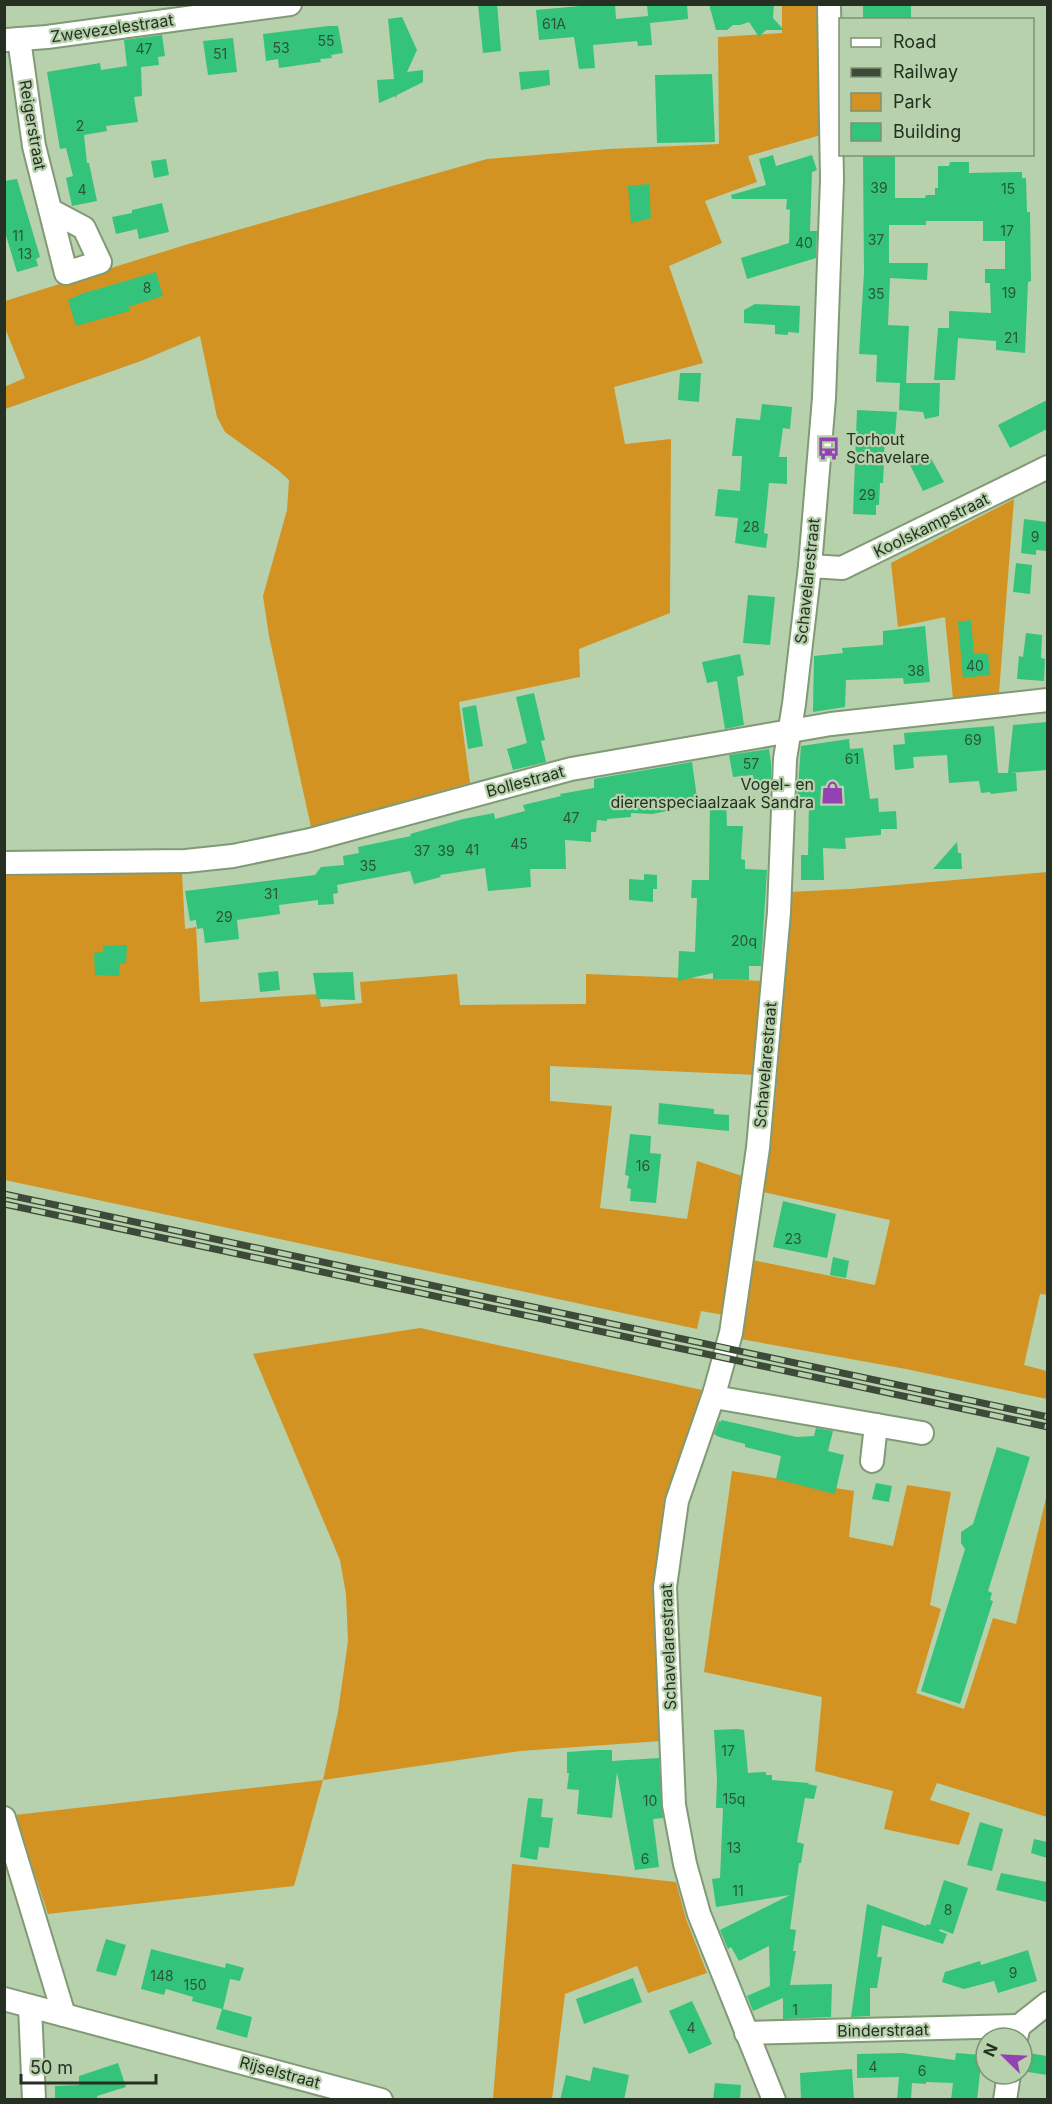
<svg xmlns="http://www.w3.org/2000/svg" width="1052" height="2104" font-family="Inter,sans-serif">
<rect width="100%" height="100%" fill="#b7d1ac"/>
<g fill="#d29322">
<path d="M782,5h37l2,130 -73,21 9,26 -52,19 17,42 -53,23 34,97 -89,24 11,57 46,-5 -1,174 -91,36 1,28 -121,25 11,81 -159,44 -42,-191 -6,-40 24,-86 2,-30 -11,-10 -53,-38 -8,-15 -17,-81 -59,25 -136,48 -1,-22 21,-9 -20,-50v-27l180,-56 302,-86 122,-10 110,-5 -1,-107 64,-4z"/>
<path d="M1014,499l-15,194 -46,6 -8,-82 -47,10 -7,-64z"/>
<path d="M90,872l92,2 3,55 11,-2 4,75 119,-8 2,13 41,-4 -2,-21 97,-8 3,31 126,-1v-30l179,7 -7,94 -208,-9v35l62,5 -12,102 87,11 10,-58 48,16 -21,138 -23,-4 -4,18 -692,-149 -1,-307z"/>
<path d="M1047,872l1,423 -8,-1 -16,71 23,6v28l-141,-30 -166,-30 12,-79 123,25 15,-65 -127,-28 13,-98 12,-202 62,-3z"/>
<path d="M420,1328l282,62 -38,115 -6,53 3,183 -141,10 -197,29 -29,106 -246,28 -33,-99 308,-35 15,-68 10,-71 -2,-47 -6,-34 -87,-206z"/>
<path d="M732,1471l122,20 -5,46 44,9 14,-61 44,7 -21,113 11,4 -25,84 48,16 29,-91 23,6 31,-130v323l-110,-34 -7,17 40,13 -11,32 -75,-16 9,-38 -78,-20 7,-74 -118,-25z"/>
<path d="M512,1864l164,18 10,37 21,54 -59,20 -11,-27 -72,28 -13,105h-59z"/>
</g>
<g fill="#34c37b">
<path d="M478,4h19l4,47 -18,2z"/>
<path d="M579,4h36l1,15 32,-3 -1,-12h40l1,15 -38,4 2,22 -14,1 -1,-5 -44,4 2,23 -16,1 -5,-32 -35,3 -3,-30 44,-4z"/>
<path d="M709,4h65l-1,14 11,12h-18l-7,7 -10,-15 -9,3h-7l-6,5h-11z"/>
<path d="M911,4v16h-48v-15z"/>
<path d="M402,17l15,33 -10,22 16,-2v12l-26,13 -2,4v-3l-16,7 -2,-23 17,-1 -6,-60z"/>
<path d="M328,26h10l5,27 -12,2 1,3 -12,1 1,3 -42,6 -1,-9 -12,2 -3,-27z"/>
<path d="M162,35l3,21 -7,1 1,8 -18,2 1,29 -8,1 4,25 -32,4 1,5 -23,4 3,28h2l8,38 -25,5 -6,-28 7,-2 -7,-28 -6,1 -13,-77 53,-9 1,7 26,-4 -3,-26z"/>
<path d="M233,38l4,34 -29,3 -5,-34z"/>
<path d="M549,70l1,15 -29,5 -2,-18z"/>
<path d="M712,74l3,68 -58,1 -2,-68z"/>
<path d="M863,154h32v44h30l1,-3h9v-7h3v-22h11l1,-4h19v11l53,-1v6h4l1,34h3l1,69 -3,1 -3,71 -29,-3v-9l-38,-3 -3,42h-21l4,-52h11v-17l42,2 -1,-30h-5v-14h20v-28h-22v-20h-57v4h-37v38h39l-1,17 -37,-2 -2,47 21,1 -3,57h34l-1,33 -14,3 -2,-7 -24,-2 1,-27 -24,-1 1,-27 -18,-1 5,-81z"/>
<path d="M773,155l3,11 36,-11 5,15 -5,2 -2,59h7l-1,27 -69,21 -6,-21 48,-15 1,-33 -4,-1 1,-10h-55l-1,-4 35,-10 -7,-26z"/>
<path d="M166,159l3,16 -15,3 -3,-17z"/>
<path d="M17,179l23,78 -4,2 2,7 -21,6 -13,-43v-48z"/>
<path d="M649,184l2,34 -20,5 -3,-37z"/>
<path d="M162,203l7,29 -30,7 -2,-10 -21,5 -4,-17 20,-4v-3z"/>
<path d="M156,272l7,24 -35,11 2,4 -54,15 -8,-26 13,-6z"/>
<path d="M755,304l45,2 -1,27 -11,-1v3l-13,-1v-9l-31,-2v-13z"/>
<path d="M680,373h21l-2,29 -21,-2z"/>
<path d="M1047,400v29l-37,19 -12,-23z"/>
<path d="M762,404l30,3 -2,22 -7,-1 -4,29h8v27l-18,-1 -5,50 4,1 -2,14 -31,-5 3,-25 -23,-2 3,-27 22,2 2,-35h-10l4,-38 24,2z"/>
<path d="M857,410l40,2 -2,24h-10l-2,47h-3l-1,22h-3v10l-23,-1z"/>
<path d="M928,453l16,29 -21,9 -14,-28z"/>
<path d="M1024,519l23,3v29l-11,-1v5l-15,-2z"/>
<path d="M1016,563l16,2 -2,29 -17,-2z"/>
<path d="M748,595l27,2 -5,48 -27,-2z"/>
<path d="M971,620l3,34 14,-1 2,22 -27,3 -5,-56z"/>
<path d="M925,626l5,56 -26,2 -1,-6 -57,2 -1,27 -32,5 1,-56 29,-3 -1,-5 41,-3v-14z"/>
<path d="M1026,633l16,2 -1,23 4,1 -1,22 -27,-2 2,-23 4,1z"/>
<path d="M740,654l4,21 -7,2 7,48 -19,4 -8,-48 -10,2 -5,-21z"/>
<path d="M534,693l11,47 -4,1 5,21 -33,8 -6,-21 20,-6 -11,-46z"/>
<path d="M476,705l7,41 -15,3 -6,-41z"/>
<path d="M1047,722v48l-37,3h6l1,18 -26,3 -1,-2 -9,1 -2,-12 -30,2 -2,-28 -34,2 1,11 -19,2 -2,-25 12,-1 -1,-11 90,-7 4,47h10l5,-48z"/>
<path d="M849,739l1,10 13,-1 7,51 8,-1 1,14 17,-1 1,18h-16v6l-36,3 1,11 -23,-1 1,32h-23v-25h7l1,-54 -12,-1 4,-54z"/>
<path d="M769,749l2,14v21l-17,-1 -1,-8 -20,2 -4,-22z"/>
<path d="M692,762l6,43 -46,9 -21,-1v4l-24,2v2l-10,-1 -1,12h-5v10l-26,-2 1,29h-36l1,18 -43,4 -3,-23 -45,7 1,2 -27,7 -4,-13 -73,14 1,8 -5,1 1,10 -16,1v-5l-39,5 1,9 -43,6 2,19 -34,4 -2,-15 -6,1 -1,-9 -6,1 -5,-30 130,-16 6,-8 23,-2 -1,-9 16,-3 -1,-6 53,-11 -1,-2 53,-15 31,-6 1,6 30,-8 -2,-6 38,-9 -1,-2 34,-6v-9z"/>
<path d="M710,797h16l1,29h16l-2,33 4,1v9l22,1 -6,96h-12v14l-36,-1v-6l-35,8 1,-30 16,1 2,-54h-6l1,-18h17z"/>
<path d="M957,842l1,11h3l1,16h-29z"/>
<path d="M644,874l13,1v14h-4v13l-24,-2v-21l15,1z"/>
<path d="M127,945l-1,18 -6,1 -1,12 -24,-1 -1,-22 9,-1v-6z"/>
<path d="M278,971l2,19 -20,2 -2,-19z"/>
<path d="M353,972l2,28 -38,-1 -4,-26z"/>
<path d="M659,1103l55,6v5l15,1v16l-71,-7z"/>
<path d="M630,1134l21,2 -1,17 11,1 -5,49 -26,-2 1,-12 -4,-1 2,-12 -4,-1z"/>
<path d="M783,1201l53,13 -9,44 -54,-11z"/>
<path d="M833,1257l16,4 -3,17 -16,-3z"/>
<path d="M721,1420l76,17 17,-1 2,-8 17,3 -5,20 16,4 -9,39 -59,-15 5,-23 -36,-9v-3l-26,-7 -5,-3 5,-13 2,1z"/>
<path d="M997,1447l33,10 -42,134 4,2 -2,7 3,1 -33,103 -39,-13 44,-142 -4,-6v-11l12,-8z"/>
<path d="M876,1483l16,3 -3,16 -17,-3z"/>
<path d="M737,1729l7,1 4,43 18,-1v3h6v5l37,3 -1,1 9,2 -3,13 -9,-1 -8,44 7,2 -3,19h-2l-9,66 6,1 -3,21h3l-6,34 42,-1 -1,33 -48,2v-21l-30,13 -6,-15 23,-10 -1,-40 -30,15 -8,-14 -3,2 -8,-19 70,-35 -74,12 -4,-28 8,-1 3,-70h-7l1,-28 -3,-50z"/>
<path d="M597,1750h15v11l47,-3 4,60 -10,1 6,48 -24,3 -18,-98 -5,46 -35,-4 2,-24 -12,-1 2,-16h-2v-21z"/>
<path d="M528,1798l15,1 -2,18 12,1 -4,30 -10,-1 -2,13 -17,-3z"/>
<path d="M980,1822l23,7 -11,42 -25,-6z"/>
<path d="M1034,1839l13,3v16l-16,-5z"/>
<path d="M1001,1873l46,9v20l-51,-12z"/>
<path d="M944,1880l24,8 -15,46 -13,-5 -1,2 8,3 -4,10 -61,-19 -5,32h5l-5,31h-7v28l-19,1 16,-113 59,22 1,-2 11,4 -8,-3z"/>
<path d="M106,1939l20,6 -10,31 -20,-5z"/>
<path d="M151,1949l74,19 1,-5 18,5 -4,13 -10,-2 -7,30 29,8 -5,21 -31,-9 6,-20 -30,-8 1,-4 -27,-8 -2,6 -23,-6z"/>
<path d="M1028,1950l9,31 -39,12 -4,-12 -30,8 -22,-7 3,-10 35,-11 1,4z"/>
<path d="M633,1978l9,24 -58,22 -8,-25z"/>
<path d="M692,2001l20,43 -23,10 -20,-43z"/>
<path d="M1022,2052l25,4v19l-25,-4z"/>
<path d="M902,2053l53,7 1,-7 26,2 -5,45h-26l2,-17 -27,-1v2l-14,-1 -1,17h-14l2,-23 -42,1v-24z"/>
<path d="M118,2063l8,24 -29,9 1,4h-43v-14l24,-1v-9z"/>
<path d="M593,2067l36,8 -5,25h-64l6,-25 24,6z"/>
<path d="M852,2069l2,31h-53l-1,-27z"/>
<path d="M715,2083l26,2 -1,15h-27z"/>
</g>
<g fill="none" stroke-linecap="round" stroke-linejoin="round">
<defs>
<g id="minor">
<path d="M19,39l15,107 32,127 34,-11 -16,-34 -34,-18"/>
<path d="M6,40l41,-3 243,-33"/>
<path d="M810,566l32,2 206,-101"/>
<path d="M4,863l182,-2 47,-5 77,-16 261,-71 260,-45 217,-24"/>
<path d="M715,1391l5,7 202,35"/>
<path d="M872,1461l4,-36"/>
<path d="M4,1818l60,197"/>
<path d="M4,1999l377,101"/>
<path d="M30,2006l4,94"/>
<path d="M746,2033l273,-7"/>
<path d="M1016,2038l3,-12 29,-23"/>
<path d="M774,2100l-75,-186 -14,-50 -11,-59 -9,-218 12,-86 38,-110 16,-58 27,-185 21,-236 6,-153 9,-55 16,-138 14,-168 8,-218 -3,-176"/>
<path d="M1005,2100l4,-26"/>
</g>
</defs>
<use href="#minor" stroke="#819a76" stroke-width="26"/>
<use href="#minor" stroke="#fff" stroke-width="22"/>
<defs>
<g id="rail">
<path d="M4,1194l1044,223"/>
<path d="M4,1204l1044,223"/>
</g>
</defs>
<use href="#rail" stroke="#3e4a39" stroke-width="7"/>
<use href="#rail" stroke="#b7d1ac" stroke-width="4.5" stroke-dasharray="14" stroke-linecap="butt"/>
</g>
<defs>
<symbol id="bus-bare" viewBox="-9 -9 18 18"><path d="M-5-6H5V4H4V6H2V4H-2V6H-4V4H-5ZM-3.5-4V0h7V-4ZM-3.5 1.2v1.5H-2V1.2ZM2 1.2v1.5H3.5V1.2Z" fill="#9442b1" stroke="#b7d1ac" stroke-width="2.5" paint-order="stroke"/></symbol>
<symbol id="shop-bare" viewBox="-9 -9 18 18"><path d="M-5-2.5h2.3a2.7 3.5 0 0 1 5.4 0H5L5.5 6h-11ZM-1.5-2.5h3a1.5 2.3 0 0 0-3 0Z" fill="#9442b1" stroke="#b7d1ac" stroke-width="2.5" paint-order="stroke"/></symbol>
</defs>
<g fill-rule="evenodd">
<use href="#bus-bare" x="812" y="432" width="33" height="33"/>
<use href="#shop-bare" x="816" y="776" width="33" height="33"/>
</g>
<g text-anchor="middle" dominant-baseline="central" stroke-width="4.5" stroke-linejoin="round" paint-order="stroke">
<g font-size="14" fill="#2a5538">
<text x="554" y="23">61A</text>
<text x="326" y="40">55</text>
<text x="281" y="47">53</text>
<text x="144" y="48">47</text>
<text x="220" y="53">51</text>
<text x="80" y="125">2</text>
<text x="879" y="187">39</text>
<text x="1008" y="188">15</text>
<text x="82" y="189">4</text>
<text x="1007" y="230">17</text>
<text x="18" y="235">11</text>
<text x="876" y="239">37</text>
<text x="804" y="242">40</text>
<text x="25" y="253">13</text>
<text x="147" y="287">8</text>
<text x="1009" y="292">19</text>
<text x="876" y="293">35</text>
<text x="1011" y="337">21</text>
<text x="867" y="494">29</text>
<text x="751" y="526">28</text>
<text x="1035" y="536">9</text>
<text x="975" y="665">40</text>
<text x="916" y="670">38</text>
<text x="973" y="739">69</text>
<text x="852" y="758">61</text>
<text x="751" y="763">57</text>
<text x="571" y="817">47</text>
<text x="519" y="843">45</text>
<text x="472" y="849">41</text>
<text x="422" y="850">37</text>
<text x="446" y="850">39</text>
<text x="368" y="865">35</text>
<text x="271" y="893">31</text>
<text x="224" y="916">29</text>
<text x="744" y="940">20q</text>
<text x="643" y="1165">16</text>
<text x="793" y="1238">23</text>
<text x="728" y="1750">17</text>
<text x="734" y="1798">15q</text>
<text x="650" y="1800">10</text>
<text x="734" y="1847">13</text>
<text x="645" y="1858">6</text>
<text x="738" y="1890">11</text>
<text x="948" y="1909">8</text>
<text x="1013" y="1972">9</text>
<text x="162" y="1975">148</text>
<text x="195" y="1984">150</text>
<text x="795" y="2009">1</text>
<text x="691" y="2027">4</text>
<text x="873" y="2066">4</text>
<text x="922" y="2070">6</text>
</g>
<g font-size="16" fill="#263022" stroke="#b7d1ac">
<text transform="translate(112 28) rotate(-8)">Zwevezelestraat</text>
<text transform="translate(33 125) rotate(80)">Reigerstraat</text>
<text transform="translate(931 525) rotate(-26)">Koolskampstraat</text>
<text transform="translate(807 581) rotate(-84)">Schavelarestraat</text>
<text transform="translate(525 781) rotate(-15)">Bollestraat</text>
<text transform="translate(765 1065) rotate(-85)">Schavelarestraat</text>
<text transform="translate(668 1647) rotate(-92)">Schavelarestraat</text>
<text transform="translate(883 2030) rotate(-1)">Binderstraat</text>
<text transform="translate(280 2072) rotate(15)">Rijselstraat</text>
</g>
<g font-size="16" fill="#263022" stroke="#b7d1ac" text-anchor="start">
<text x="846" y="439">Torhout<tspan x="846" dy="18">Schavelare</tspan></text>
<text x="814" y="784" text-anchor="end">Vogel- en<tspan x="814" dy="18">dierenspeciaalzaak Sandra</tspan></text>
</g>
</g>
<rect width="1052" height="2104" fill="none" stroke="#263022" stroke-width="12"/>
<rect x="839" y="18" width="195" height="138" fill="#b7d1ac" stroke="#7d9175" stroke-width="1.5"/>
<rect x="851" y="38" width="30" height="9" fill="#ffffff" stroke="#7d9175" stroke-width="1.5"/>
<text x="893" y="48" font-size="18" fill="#263022">Road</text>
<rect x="851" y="68" width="30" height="9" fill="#3e4a39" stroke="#7d9175" stroke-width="1.5"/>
<text x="893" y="78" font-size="18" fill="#263022">Railway</text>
<rect x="851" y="93" width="30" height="18" fill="#d29322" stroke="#7d9175" stroke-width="1.5"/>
<text x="893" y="108" font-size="18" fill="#263022">Park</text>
<rect x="851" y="123" width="30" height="18" fill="#34c37b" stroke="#7d9175" stroke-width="1.5"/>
<text x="893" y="138" font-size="18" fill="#263022">Building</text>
<g transform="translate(1004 2056) rotate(294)"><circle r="28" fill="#b7d1ac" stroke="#7d9175" stroke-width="1.5"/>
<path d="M0-4.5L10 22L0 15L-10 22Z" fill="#9442b1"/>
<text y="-9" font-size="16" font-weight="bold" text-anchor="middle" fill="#263022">N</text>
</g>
<path d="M21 2074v9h135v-9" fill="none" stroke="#263022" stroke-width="3"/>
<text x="30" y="2074" font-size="18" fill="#263022" stroke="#b7d1ac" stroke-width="4.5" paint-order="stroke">50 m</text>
</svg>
